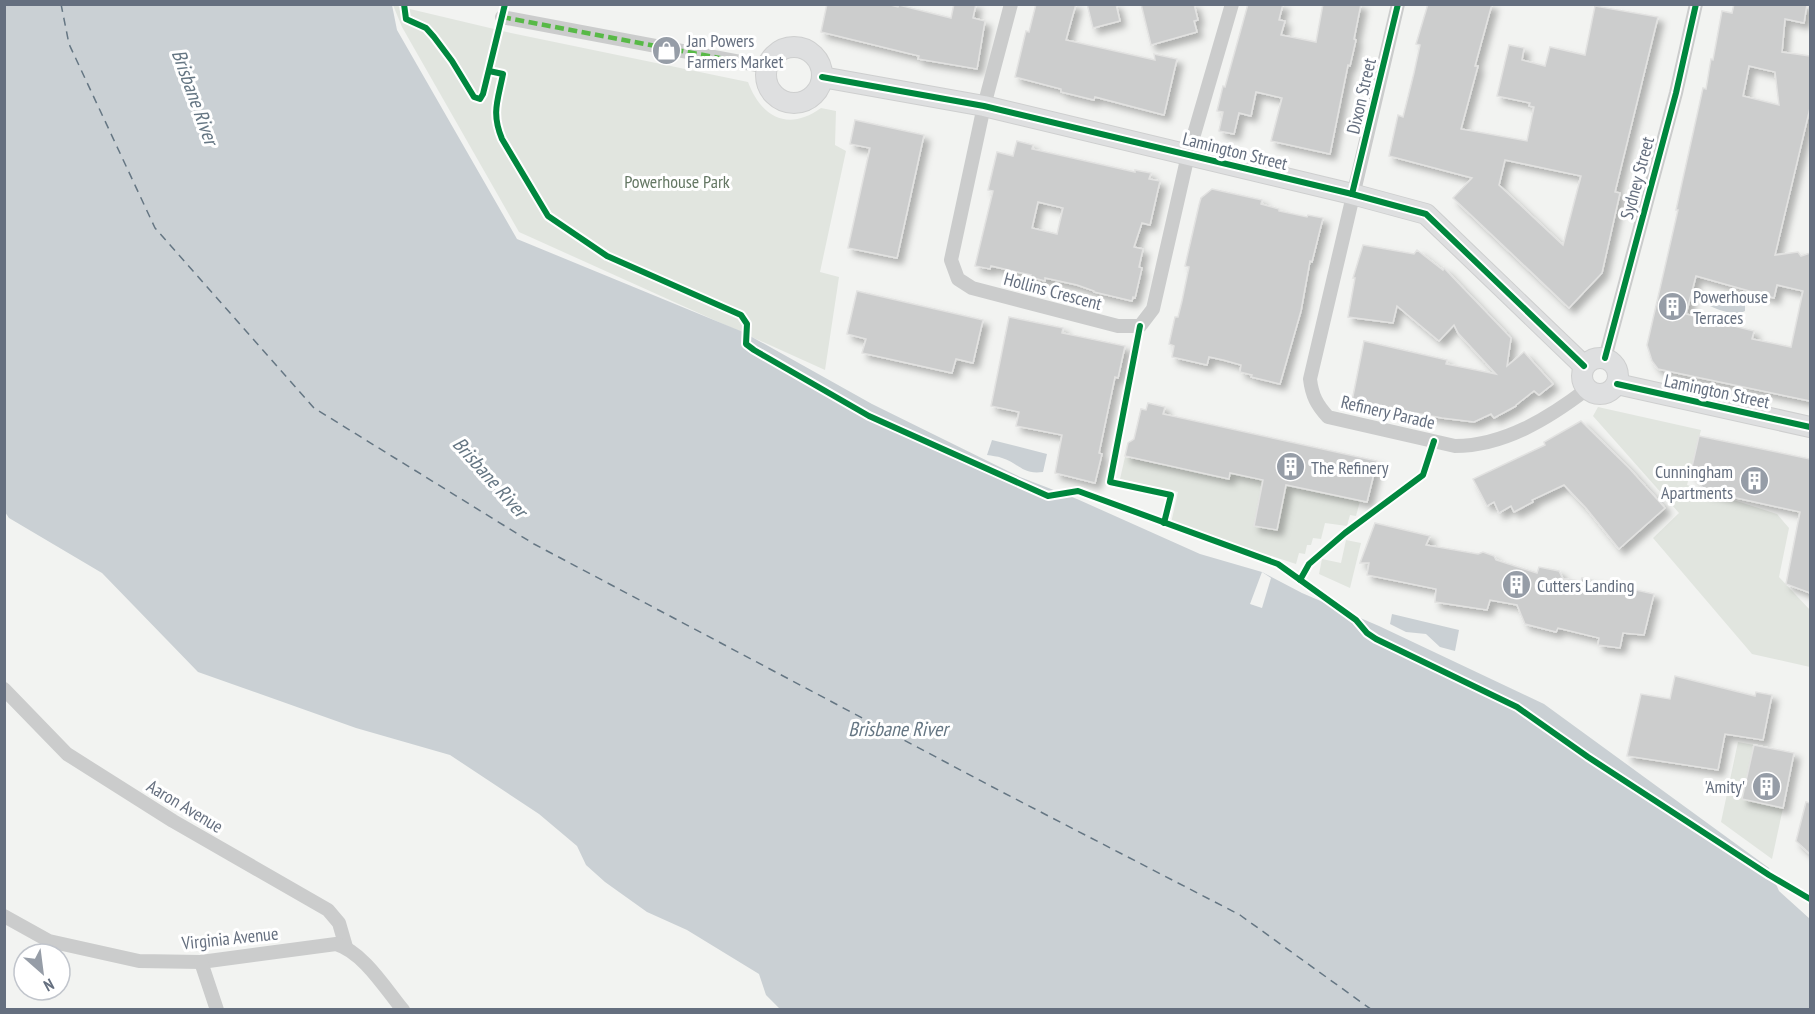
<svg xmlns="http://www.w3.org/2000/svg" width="1815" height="1014" font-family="'PT Sans Narrow',sans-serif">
<defs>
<filter id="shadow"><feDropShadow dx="5.5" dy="5.5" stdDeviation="3" flood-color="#0004"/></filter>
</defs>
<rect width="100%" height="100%" fill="#f2f3f1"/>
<g fill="#e1e5df">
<path d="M393,5l118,28 237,49c13,35 40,50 73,26l15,3 -1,34 11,6 -26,121 19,5 -14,93 -306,-138 -117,-205z"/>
<path d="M1598,407l103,23 -14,55 90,29 12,14 -10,49 31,33v57l-58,-13 -99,-116 26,-25 -86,-97z"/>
<path d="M1125,457l36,8 2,-5h3l-1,5 17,4 1,-5 46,15 1,-6 33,7 -9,45 22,5 10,-45 74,16 -4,15 -6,-1 -3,11 -22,-3 -4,16 -8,-1 -2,7h-4l-2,9 -6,-1 -3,11 -125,-41 7,-31 -58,-13z"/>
<path d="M1346,540l15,3 -11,45 -31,-14 3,-15 19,4z"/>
<path d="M1738,742l16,3 -12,54 41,9 -11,51 -51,-37z"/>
</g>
<g fill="#cad0d4">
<path d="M5,5h387l5,25 120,209 226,93 129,72 148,73 57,22 123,55 62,18 40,21 77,33 165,78 225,164 10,23 31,28v90h-1030l-14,-14 -7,-21 -72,-44 -40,-18 -42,-30 -19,-17 -9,-19 -38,-32 -89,-59 -94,-27 -158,-56 -96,-99 -93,-55 -4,-6z"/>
<path d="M1716,295l29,7v9c-9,5 -25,0 -35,-5l1,-7z"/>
<path d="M992,440l55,14 -4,18c-21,3 -24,-9 -41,-14 -5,-2 -10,-2 -15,-3z"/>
<path d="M1392,614l67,16 -4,21 -15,-4 -14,-13 -20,-2 -16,-8z"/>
</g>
<path fill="#f2f3f1" d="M1262,572l9,6 -9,30 -12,-4z"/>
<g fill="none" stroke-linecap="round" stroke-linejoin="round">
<path stroke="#657683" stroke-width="1.5" stroke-dasharray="8 6" stroke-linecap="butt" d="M61,4l8,40 86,184 159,180 220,136 468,248 238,123 132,95"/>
</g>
<g fill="#cccdcd" stroke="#e2e2e1" stroke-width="1.5" fill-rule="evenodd" filter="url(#shadow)">
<path d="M827,4h59l12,3 1,-2 52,13 3,-14h22l-3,14 12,3 -8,48 -59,-10 1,-3 -98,-24z"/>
<path d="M1036,4h40l-10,36 89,20 -1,-6 23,5 -13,56 -69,-18 -1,3 -33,-8v-3l-46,-12 11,-46 3,1z"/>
<path d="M1087,4h29l4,17 -27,7z"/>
<path d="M1141,4h53l4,16 -4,1 3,11 -46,13z"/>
<path d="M1248,4h35l-4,16 6,1 -4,14 35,7 7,-38h38l-7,35 2,1 -6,26 -2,-1 -18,89 -59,-13 11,-43 -26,-6 -5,24 -12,-3 -5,21 -15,-3 4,-19 -6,-1 6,-25 2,1z"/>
<path d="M1428,4h64l-17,62h3l-17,63 66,12 7,-34 -5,-1 1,-3 -33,-7 12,-51 15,3 -2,12 23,6 5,-19 35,8 10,-49 63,11 -43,175 5,1 -18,80 -33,35 -116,-110 19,-20 -83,-22 9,-41 5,2 11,-44 6,-28 -4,-1zM1505,160l76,16 -18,69 -64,-60z"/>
<path d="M1734,4h73l-3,19 -19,-4 -3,33 28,4v52l-35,147 23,-3 3,4 9,-3v148l-152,-32 -6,-8 -5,-16 31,-135h-2l27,-122 3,1 5,-30 2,1 9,-49 10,2zM1749,66l26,6 4,33 -36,-9zM1696,276l78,22 3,-13 26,6 -12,56 -39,-8 2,-8 -68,-17z"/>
<path d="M855,120l69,15 -27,123 -49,-10 22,-100 -20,-4z"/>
<path d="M1017,141l16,4 -1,4 103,23v-2l16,3 -2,6 11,2 -10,44 -8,-2 -8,24 9,2 -4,18 3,1 -7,30 -2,-1 -1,4 -38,-9v-1l-17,-6 -32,-7v3l-15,-4 1,-2 -14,-3 -26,-6 -1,3 -15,-3 18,-75 -5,-1 9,-38 16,4zM1038,202l25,6 -6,26 -25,-6z"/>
<path d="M1212,189l50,11 -1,4 18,5v2l28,6 1,-2 15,3 -11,44 -2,-1 -9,50 -21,73 -29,-7 1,-2 -12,-3 1,-7 -18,-5 -14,-3 -2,8 -35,-8 2,-11 -5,-2 6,-27h3l4,-16 7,-34 -4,-1 14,-61 2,-7z"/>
<path d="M1363,245l51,9 3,-4 26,20 1,-2 67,70 -4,28 17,-14 29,32 -14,11 -5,-4 -18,14v1l-22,12 -3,-4 -17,8 -32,-4 -90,-17 12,-60 83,19 -1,4 50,10 -38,-41 -4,-8 -15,16 -42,-35 -4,17 -45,-6 7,-39h-2z"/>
<path d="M857,291l126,29 -10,43 -17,-4 -4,14 -90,-20 4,-14 -19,-5z"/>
<path d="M1009,317l54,11 -1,5 63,13 -7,32 -3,-1 -16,76 3,1 -7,29 -40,-10 7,-38 -46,-9 3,-14 -28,-6z"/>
<path d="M1148,403l17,4 -2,7 214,47 -10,41 -81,-17 -9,45 -23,-4 9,-46 -33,-7 -1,6 -104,-23 3,-13 6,-4 7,-30 5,1z"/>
<path d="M1581,421l48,47 36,40 -46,41 -33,-41 -22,-23 -32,15 1,2 -19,10 -3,-6 -12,7 -5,-11 -7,4 -14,-27 72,-34 -1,-3z"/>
<path d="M1699,436l111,23v134l-24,-9 14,-72 -95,-21 -14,-20z"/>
<path d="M1375,523l55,13 -4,9 52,9 5,-2 11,4 2,4 41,13 2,-6 20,4 4,8 18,2 1,-3 72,16 -10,41 -21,-2 -3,15 -22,-3 1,-7 -41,-10 -2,4 -31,-8 -8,-19 -27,-5 -3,10 -52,-8 1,-13 -69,-14 2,-12h-9z"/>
<path d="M1675,676l80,20 1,-4 16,3 -9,45 -38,-6 -7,36 -91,-14 14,-62 29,5z"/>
<path d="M1754,745l40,8 -11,55 -41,-9z"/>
<path d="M1806,802l4,1v51l-14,-13z"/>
</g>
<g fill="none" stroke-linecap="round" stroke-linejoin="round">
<defs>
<g id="secondary">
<circle cx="794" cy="75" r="28"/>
<path d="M822,77l162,29 368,88 74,20 158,152"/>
<circle cx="1600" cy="376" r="18"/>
<path d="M1617,384l193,43"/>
</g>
</defs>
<use href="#secondary" stroke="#cecfcf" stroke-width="22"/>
<g stroke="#cbcccc" stroke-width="14">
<path d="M1011,4l-27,102 -33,154 7,19 14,9 146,38h22l13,-17 35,-154 44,-151"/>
<path d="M1398,4l-88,375c2,17 7,26 18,38l127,29c49,0 94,-28 132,-57"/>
<path d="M502,17l265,50"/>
<path d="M1605,358l71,-265 20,-89"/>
<path d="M4,689l63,65 106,67 155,89 11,13 7,24"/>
<path d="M4,916l45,25 90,20 62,1 135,-18c27,8 49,44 67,66"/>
<path d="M201,962l16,48"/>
</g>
<use href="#secondary" stroke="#dedfe0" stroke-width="20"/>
<path stroke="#58b947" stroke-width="4.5" stroke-dasharray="9 4.5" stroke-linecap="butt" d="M502,17l265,50"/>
<defs>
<g id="cycleway">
<path d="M404,4l2,15 20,9 8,9 18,24 22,36 6,2 3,-5 22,-90"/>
<path d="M489,71l14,3c-5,26 -12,39 -1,65l46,77 59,40 134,59 6,9 -1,20 8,6 115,66 179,80 30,-5 200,73 78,56 11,13 9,6 141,68 71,50 181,118 41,24"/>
<path d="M822,77l162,29 368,88 74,20 158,152"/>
<path d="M1352,194l46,-190"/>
<path d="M1140,326l-30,156 61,13 -7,28"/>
<path d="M1605,358l71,-265 20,-89"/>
<path d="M1617,384l193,43"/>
<path d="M1300,580l9,-16 36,-31 78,-58 11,-34"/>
</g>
</defs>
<use href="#cycleway" stroke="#fff" stroke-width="10"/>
<use href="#cycleway" stroke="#00873e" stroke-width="6"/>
</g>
<defs>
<symbol id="shop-disc" viewBox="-11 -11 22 22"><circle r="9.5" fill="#969da7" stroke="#fff"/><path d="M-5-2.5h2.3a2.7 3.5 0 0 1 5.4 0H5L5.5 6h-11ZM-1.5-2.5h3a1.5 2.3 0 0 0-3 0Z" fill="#fff"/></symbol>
<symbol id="building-disc" viewBox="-11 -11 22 22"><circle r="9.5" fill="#969da7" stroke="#fff"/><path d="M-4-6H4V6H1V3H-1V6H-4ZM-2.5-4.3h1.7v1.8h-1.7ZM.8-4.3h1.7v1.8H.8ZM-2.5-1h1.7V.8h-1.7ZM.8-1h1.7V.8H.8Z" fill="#fff"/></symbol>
</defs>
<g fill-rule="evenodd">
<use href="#shop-disc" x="650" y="34" width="33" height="33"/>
<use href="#building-disc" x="1656" y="290" width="33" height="33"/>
<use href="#building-disc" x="1274" y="450" width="33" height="33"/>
<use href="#building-disc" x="1738" y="464" width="33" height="33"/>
<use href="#building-disc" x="1500" y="568" width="33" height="33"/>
<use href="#building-disc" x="1750" y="770" width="33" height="33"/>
</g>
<g text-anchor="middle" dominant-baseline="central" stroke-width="6" stroke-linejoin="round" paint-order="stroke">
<g font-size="18" fill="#656f7f" stroke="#fff" text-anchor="start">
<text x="687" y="40">Jan Powers<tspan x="687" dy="21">Farmers Market</tspan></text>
<text x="1693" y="296">Powerhouse<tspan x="1693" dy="21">Terraces</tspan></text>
<text x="1311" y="467">The Refinery</text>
<text x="1733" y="471" text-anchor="end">Cunningham<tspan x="1733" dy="21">Apartments</tspan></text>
<text x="1537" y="585">Cutters Landing</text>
<text x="1745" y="786" text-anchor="end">'Amity'</text>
</g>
<g font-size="18" fill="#656f7f" stroke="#fff">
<text transform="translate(1361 96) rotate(-77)">Dixon Street</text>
<text transform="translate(1235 151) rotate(14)">Lamington Street</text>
<text transform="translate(1637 178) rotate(-75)">Sydney Street</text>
<text transform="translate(1053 291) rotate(15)">Hollins Crescent</text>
<text transform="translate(1717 391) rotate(12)">Lamington Street</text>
<text transform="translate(1388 412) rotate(13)">Refinery Parade</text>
<text transform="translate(185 806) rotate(31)">Aaron Avenue</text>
<text transform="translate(230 938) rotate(-6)">Virginia Avenue</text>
</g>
<g font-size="18" fill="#647763" stroke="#fff">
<text x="677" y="181">Powerhouse Park</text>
</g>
<g font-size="20" font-style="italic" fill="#657683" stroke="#fff">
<text transform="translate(195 97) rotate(70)">Brisbane River</text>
<text transform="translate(490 477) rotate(48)">Brisbane River</text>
<text x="898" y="729">Brisbane River</text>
</g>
</g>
<rect width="1815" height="1014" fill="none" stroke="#656f7f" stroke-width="12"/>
<g transform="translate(42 972) rotate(152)"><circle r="28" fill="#ffffff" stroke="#c1c5cc" stroke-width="1.5"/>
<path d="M0-4.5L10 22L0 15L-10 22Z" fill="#969da7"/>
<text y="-9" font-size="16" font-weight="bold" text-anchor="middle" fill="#656f7f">N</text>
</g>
</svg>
